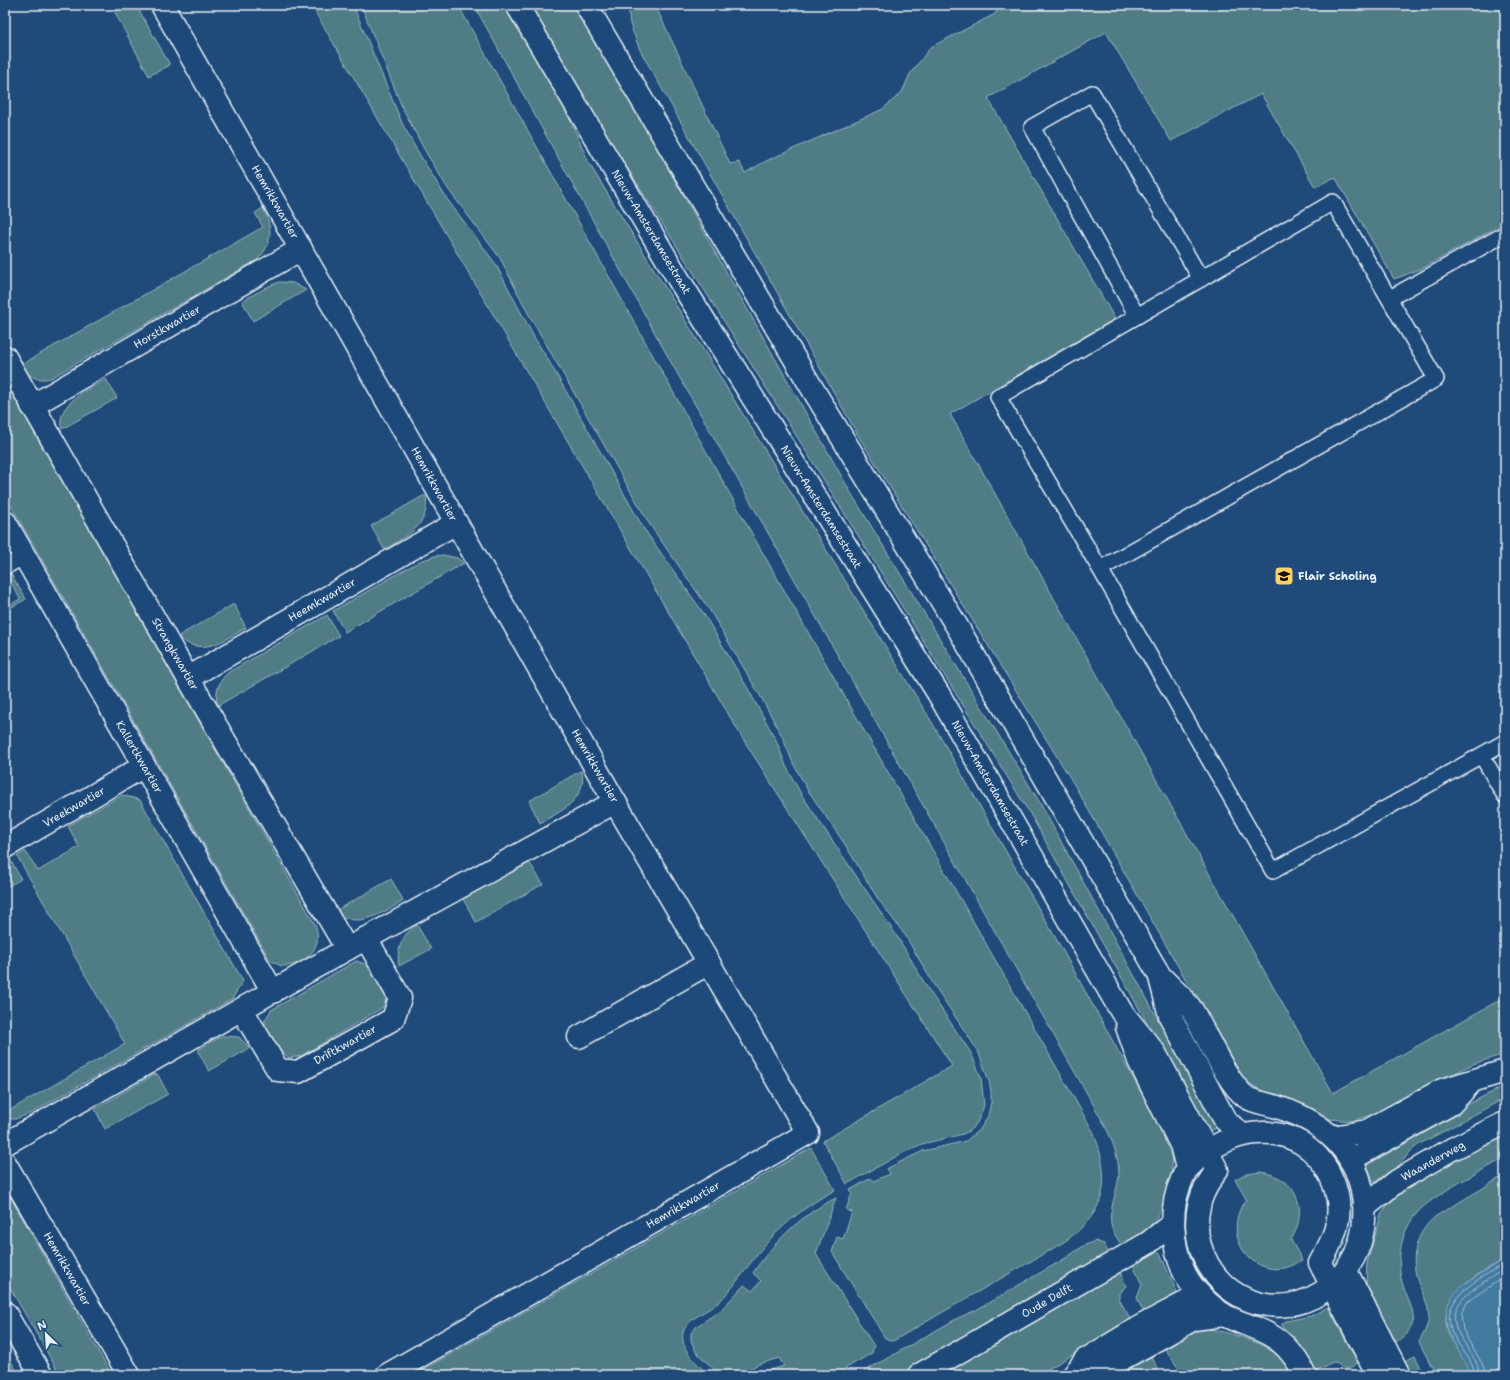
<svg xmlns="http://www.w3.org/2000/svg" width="1510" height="1380" font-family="'Shantell Sans',sans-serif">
<rect width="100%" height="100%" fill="#1f4a7a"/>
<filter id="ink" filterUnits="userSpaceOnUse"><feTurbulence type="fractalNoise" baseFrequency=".025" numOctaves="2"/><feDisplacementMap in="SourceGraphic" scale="8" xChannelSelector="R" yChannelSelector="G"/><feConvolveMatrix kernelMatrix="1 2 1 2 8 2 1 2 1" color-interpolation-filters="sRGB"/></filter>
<g filter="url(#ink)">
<g fill="#4f7c85" stroke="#9cb6be">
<path d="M111,5h25l34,60 -21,11z"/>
<path d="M311,5h42l49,118 13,24 32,52 48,64 40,76 11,17 98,173 58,82 45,76 29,53 10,26 15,28 99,147 28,48 43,64 10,24 3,29 -7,17 -8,8 -6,3 -41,10 -16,7 -59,33 -24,-43 129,-75 -209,-327z"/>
<path d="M361,5h97l298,536 338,592c17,48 14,78 -30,109l-171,99 -8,-3 -53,-86 5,-15 6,2 9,-27 -6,-2 6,-17 -2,-3 21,-12 2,3 17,-7 -4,-5 37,-18 43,-10 15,-13 7,-12 3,-14v-11l-2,-10 -11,-30 -44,-66 -29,-50 -27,-36 -34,-56 -37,-54 -14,-26 -11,-27 -20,-37 -53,-90 -59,-84 -122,-212 -28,-55 -52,-69 -24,-40 -22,-42z"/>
<path d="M474,5h35l48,85 33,75 340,554 133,232 106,192c8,30 -3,72 -28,92 -6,4 -13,7 -19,11 -4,-7 -10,-14 -11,-22 -3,-13 7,-34 8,-49 0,-20 -8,-38 -17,-55l-430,-756z"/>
<path d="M528,5h48l275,488 189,310 177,324 -7,4 -4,-3 -177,-316 -225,-364 -224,-355z"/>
<path d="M628,5h27l75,159 9,-2 6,11 21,-12 117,-52 19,-17 8,-18 21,-27 64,-33 5,-9h505v218l-84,46 -27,10 -59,-102 -20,10 -54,-93 -90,47 -65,-109 -118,66 127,221 -165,95 383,679 172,-96v57l-32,10 -99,50 -23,7 -21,-2 -66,-26 -22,-15 -170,-297 -213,-344 -219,-387 -10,-26z"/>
<path d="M263,208c10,19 10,37 -6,52l-206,118c-13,3 -23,0 -28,-13l8,-6 232,-132 -8,-14z"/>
<path d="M279,282l14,1 13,7 -53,31 -11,-20 27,-15z"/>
<path d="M106,379l11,19 -55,31c-8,-25 27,-40 44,-50z"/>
<path d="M5,381l310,543c10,24 -11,43 -34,42l-11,-6 -265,-465z"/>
<path d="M423,496h3c3,22 -9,34 -26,44 -5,3 -11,8 -16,9l-13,-23z"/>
<path d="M443,555l14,3 7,5 -119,69 -12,-21 87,-50 15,-5z"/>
<path d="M11,574l15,25 -21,12v-3l15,-9 -13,-24z"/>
<path d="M234,604l12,24c-22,12 -43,29 -67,10l1,-3z"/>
<path d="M327,615l12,21 -120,69 -2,-1c-2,-13 2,-24 12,-32z"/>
<path d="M580,771h2c5,29 -22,41 -42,52l-11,-22z"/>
<path d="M122,795l18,5 103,181 -11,18 -201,114 -16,6h-10v-6l120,-69 -108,-188 8,-5 1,1 12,19 41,-24 -11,-21z"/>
<path d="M10,859l11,20 -16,9v-26z"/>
<path d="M529,862l14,22 -67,38 -13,-23z"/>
<path d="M391,879l12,21 -1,2c-21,11 -45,29 -67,9z"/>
<path d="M417,925l14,24 -32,17c-3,-16 3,-32 18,-41z"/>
<path d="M356,961l13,4c8,12 24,29 13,43l-81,48 -12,2 -12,-10 -12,-22v-6l6,-10z"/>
<path d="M222,1036l17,1 11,11 -41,23 -10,-18v-4z"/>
<path d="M155,1074l3,1 10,19 -63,35 -10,-20z"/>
<path d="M1505,1086v12l-87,47 -9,8 -11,14 -22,14h-3l-6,-17 1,-2 108,-62z"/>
<path d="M1505,1133v25c-22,12 -73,37 -88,55 -16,18 -21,46 -15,69 8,28 25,41 -9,62l-25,-50 -2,-9 1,-22 14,-48 7,-11 15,-14z"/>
<path d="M811,1148l24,42c-30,16 -56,37 -77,63 -13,17 -24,34 -38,48 -10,10 -34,17 -37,32 -3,18 15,31 26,42h-295z"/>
<path d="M1261,1172c37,6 48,38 30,68l11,20c-41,29 -86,-20 -56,-61l-11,-20 12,-5z"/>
<path d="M1505,1175v83c-27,17 -71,37 -56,77 3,7 8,12 11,18 4,7 8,15 12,22h-36l-17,-33c3,-6 7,-12 9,-19 3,-13 -4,-27 -9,-38 -10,-26 -4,-52 17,-69z"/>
<path d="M5,1188l107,187h-52l-55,-96z"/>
<path d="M836,1198l-20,56 58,92 -2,7 -38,22h-80l30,-9 -5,-8 -20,6 -22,11h-17l-24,-23 -5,-11v-8l6,-7 24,-16 23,-25 8,6 9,-10 -8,-8c20,-30 49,-59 83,-75z"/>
<path d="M1095,1241l9,3 5,10 -205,121h-46l98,-56 20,-9 88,-51 21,-14z"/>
<path d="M1157,1251l3,2 17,40 -33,20 -7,-15 5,-13 -9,-20z"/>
<path d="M1120,1272l6,14 -7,7v6l12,21 -93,55h-97z"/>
<path d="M1328,1307l30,56c-18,11 -11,4 -25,-1l-17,9 -20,-32 -13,-12 -1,-3 4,-3 25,-5z"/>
<path d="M1207,1329c11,1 20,4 31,7 24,8 43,16 55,39h-110l-20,-29 31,-15z"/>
<path d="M5,1351l14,24h-14z"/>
<path d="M1151,1354l9,21h-45z"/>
<path d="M1415,1356l10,19h-15l-7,-13z"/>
</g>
<path fill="#437aa0" stroke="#85aac3" d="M1505,1258v117h-33c-15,-29 -44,-61 -10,-89z"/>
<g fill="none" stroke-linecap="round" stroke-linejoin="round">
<g stroke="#a6c1d5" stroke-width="1">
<path d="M1475,1375c-1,-12 -13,-25 -19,-35 -24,-40 22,-60 49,-77"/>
<path d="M1480,1375c-1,-12 -12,-26 -18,-36 -25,-35 19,-55 43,-70"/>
<path d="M1486,1375l-2,-8 -21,-37 -2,-16 7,-13 37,-25"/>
</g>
<defs>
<g id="service">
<path d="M1390,298l115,-64"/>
<path d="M1137,316l-105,-189 60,-34 109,186"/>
<path d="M5,567l19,-11"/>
<path d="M1100,569l336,-190 -103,-177 -335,195 102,172 173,302 232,-129"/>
<path d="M1482,756l23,40"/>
</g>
<g id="minor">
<path d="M162,5l453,797 193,331 -421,242"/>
<path d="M5,357l183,321 159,271"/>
<path d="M32,406l269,-157"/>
<path d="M5,522l268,470"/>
<path d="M188,678l268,-155"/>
<path d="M5,847l139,-81"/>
<path d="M242,1010l36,60 20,2 95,-53 7,-21 -34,-60"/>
<path d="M579,1037l130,-74"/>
<path d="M1333,1137l34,-6 75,-41 63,-19"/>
<path d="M5,1144l342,-195 268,-147"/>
<path d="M1350,1160l101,-56 21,-23"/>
<path d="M5,1163l124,212"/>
<path d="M1365,1207l32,-26 55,-32 53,-26"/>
</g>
<g id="tertiary">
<path d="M5,1313l36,62"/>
<path d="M919,1375l229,-132 25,-20"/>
<path d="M1074,1375l11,-15 58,-35 57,-30"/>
<path d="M1093,1375l101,-56 30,-4"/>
</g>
<g id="secondary">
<path d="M517,5l162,275 259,413 183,318 34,42 62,117c-7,10 -14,20 -17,32 -12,43 14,89 57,101 45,12 90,-18 103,-61 8,-27 5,-58 -10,-83 -17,-27 -43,-43 -73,-52 -9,-3 -24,-5 -31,-10 -20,-15 -40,-64 -54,-87 -8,-12 -22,-23 -32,-34l-202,-348 -146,-240 -226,-383"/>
<path d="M1160,978l10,38 55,104 16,14"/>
<path d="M1127,1027l12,34 42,84 6,23"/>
<path d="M1346,1271l53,104"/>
<path d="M1305,1375c-8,-16 -18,-31 -35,-40 -14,-8 -30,-12 -44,-19 -16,-9 -34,-27 -42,-44 -13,-28 -15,-64 -2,-93 2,-4 3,-8 6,-11 40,-44 112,-52 142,7 16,32 8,58 -10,88l58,112"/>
</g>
</defs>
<use href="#service" stroke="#e8f1f8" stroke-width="18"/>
<use href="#minor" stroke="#e8f1f8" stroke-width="25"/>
<use href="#tertiary" stroke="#e8f1f8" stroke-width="25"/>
<use href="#secondary" stroke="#e8f1f8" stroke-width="25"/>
<use href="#service" stroke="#1f4a7a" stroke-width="15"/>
<use href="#minor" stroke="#1f4a7a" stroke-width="22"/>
<use href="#tertiary" stroke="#1f4a7a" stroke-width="22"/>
<use href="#secondary" stroke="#1f4a7a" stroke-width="22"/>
</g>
</g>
<defs>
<symbol id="university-square" viewBox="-11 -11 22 22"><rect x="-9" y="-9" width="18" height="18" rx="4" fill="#ffd166" stroke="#1f4a7a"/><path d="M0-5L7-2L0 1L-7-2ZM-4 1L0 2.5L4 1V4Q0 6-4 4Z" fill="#111"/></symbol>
</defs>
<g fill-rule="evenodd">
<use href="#university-square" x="1273" y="565" width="22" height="22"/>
</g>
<g text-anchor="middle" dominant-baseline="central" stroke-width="4" stroke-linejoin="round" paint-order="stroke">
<g font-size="11" fill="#e8f1f8" stroke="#1f4a7a">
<text transform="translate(275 202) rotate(60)">Hemrikkwartier</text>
<text transform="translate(651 232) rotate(59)">Nieuw-Amsterdamsestraat</text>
<text transform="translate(167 327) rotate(-30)">Horstkwartier</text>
<text transform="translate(434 484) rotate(61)">Hemrikkwartier</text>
<text transform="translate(821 507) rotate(58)">Nieuw-Amsterdamsestraat</text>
<text transform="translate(322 600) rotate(-30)">Heemkwartier</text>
<text transform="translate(175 654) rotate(60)">Strangkwartier</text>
<text transform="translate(139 757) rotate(60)">Kallertkwartier</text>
<text transform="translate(595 766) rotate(60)">Hemrikkwartier</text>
<text transform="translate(990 783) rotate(60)">Nieuw-Amsterdamsestraat</text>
<text transform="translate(74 807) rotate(-30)">Vreekwartier</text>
<text transform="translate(345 1045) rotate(-29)">Driftkwartier</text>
<text transform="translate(1433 1161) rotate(-29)">Waanderweg</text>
<text transform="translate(683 1205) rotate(-30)">Hemrikkwartier</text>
<text transform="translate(67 1269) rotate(60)">Hemrikkwartier</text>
<text transform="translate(1047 1301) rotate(-30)">Oude Delft</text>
</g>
<g font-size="11" font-weight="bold" fill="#e8f1f8" stroke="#1f4a7a" text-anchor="start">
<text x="1298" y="576">Flair Scholing</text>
</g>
</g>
<rect width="1510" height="1380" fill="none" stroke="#1f4a7a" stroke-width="20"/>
<rect x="10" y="10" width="1490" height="1360" fill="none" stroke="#e8f1f8" stroke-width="1.5" filter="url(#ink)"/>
<g transform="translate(46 1334) rotate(335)" stroke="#1f4a7a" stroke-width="3" paint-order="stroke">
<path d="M0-3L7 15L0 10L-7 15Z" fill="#e8f1f8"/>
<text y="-6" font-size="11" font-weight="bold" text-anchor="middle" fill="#e8f1f8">N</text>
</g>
</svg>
